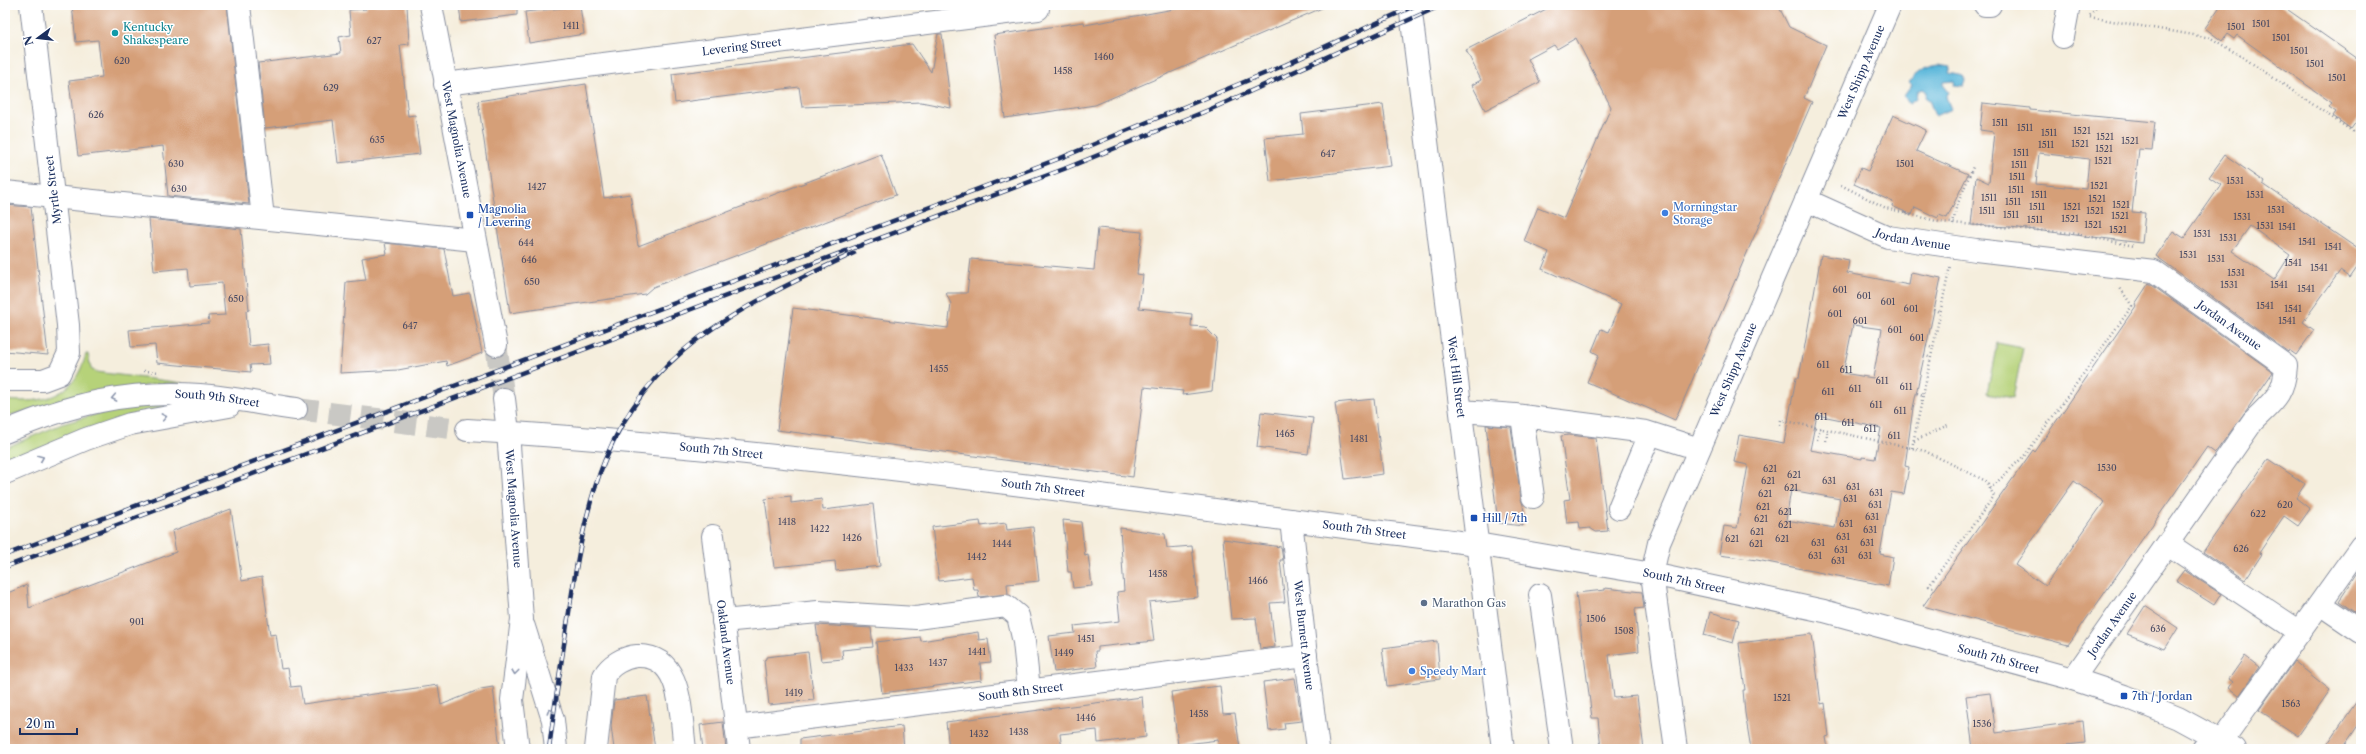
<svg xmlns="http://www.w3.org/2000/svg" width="2366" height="754" font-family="'Libre Caslon Text',serif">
<rect width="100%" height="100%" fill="#fff"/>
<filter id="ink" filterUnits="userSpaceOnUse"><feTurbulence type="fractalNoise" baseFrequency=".025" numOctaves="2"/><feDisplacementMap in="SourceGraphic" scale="8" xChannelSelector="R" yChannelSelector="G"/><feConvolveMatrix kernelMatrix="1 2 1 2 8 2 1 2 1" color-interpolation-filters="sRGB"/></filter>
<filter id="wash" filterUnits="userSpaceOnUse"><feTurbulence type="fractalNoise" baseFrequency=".012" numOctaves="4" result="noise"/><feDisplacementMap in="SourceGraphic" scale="16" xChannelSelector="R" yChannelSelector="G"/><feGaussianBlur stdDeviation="0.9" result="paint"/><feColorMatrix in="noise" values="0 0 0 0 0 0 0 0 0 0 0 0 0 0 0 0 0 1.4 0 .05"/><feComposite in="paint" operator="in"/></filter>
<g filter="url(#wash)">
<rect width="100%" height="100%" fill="#f5eedd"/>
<g fill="#b6d279" stroke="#68806c">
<path d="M1997,343l26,5 -10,50 -26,-5z"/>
<path d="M86,354h2l3,15 5,3 87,11 -30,1 -148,32v-16c39,4 70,-3 81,-46z"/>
<path d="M187,402l-182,61v-15l57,-24 53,-15z"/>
</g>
<path fill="#5cb7da" stroke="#3c739c" d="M1939,65l12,2 -2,6 15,3 2,5 -2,5 -10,-1 -1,-4 -9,1v4l5,6 -3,5 5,12 -16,7 -6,-16 -4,-3 1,-5 -4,-3 -5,2 -1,8 -7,5 -5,-8 8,-11 -3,-3c9,-11 16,-15 30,-17z"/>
<g id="blocks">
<g fill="#d59f78" fill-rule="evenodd">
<path d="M72,5h155l22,199 -81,-8 -5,-50 -85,10 -9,-75 33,-4 -4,-37 -22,2z"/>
<path d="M374,5h33l2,39 -9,1 8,71 7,-1 5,39 -82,9 -5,-43 -68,8 -7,-65 83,-10 -2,-16 12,-2 -2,-25 17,-1v-3z"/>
<path d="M459,5h58v10l-56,7z"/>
<path d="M1180,5h149l-234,100 -90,13 -11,-83 90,-13 1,3 95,-17z"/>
<path d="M1554,5h224l11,22 37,18 -22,53 8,4 -137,318 -88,-38 12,-27 -7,-4 9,-22 8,3 12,-28 -79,-35 7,-17 -25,-11 14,-34 26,11 47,-111 -35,-69 -19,11 -3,-4 -26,14 12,23 -55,28 -13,-25 9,-5 -15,-30z"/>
<path d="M2221,5h60l80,56v54l-10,14 -18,-13 3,-4 -7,-5 3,-4 -95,-68 -3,4 -7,-5 -5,7 -17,-13z"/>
<path d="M580,6l4,28 -55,9 -4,-31z"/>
<path d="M938,34h4l9,74 -30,-6 -119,5 -3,-20 -124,16 -3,-29 240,-30 19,28z"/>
<path d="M586,84l18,114 26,-4 8,52 243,-92 15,41 -243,92 -8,7 -135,19 -32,-212z"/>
<path d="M1983,103l47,5v2l125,12 -3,28 -13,-1 -7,63 13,1 -3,30 -132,-16 -39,-2 5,-48 13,6 5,-51 -14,-2zM2039,153l50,6 -3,30 -50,-5z"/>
<path d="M1383,104l8,62 -121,15 -5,-43 38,-4 -2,-20z"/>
<path d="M1893,115l33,15 -10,21 52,23 -21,44 -8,-3 -1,3 -23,-11 -3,8 -20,-9 1,-4 -39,-18 7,-16 7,3z"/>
<path d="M2225,155l39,27 -1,2 98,67v11l-11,16 -10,-7 -37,51 11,8 -18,25 -7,-5 -1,2 -132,-96 17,-25 11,7 37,-53 -12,-8zM2250,226l40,29 -16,25 -42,-29z"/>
<path d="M5,205l26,2 17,148 -43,-4z"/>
<path d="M149,219l92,10 8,81 -3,1 3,35 19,-2 2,20 -20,1 1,7 -94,-9 -2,-18 -24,2 -2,-17 80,-7 -1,-7 17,-1 -3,-32 -32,3 -2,-18 -34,3z"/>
<path d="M1098,228l44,4 -5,42 6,1 -4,33 53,6 -1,12 14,1 12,12 -5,52 -30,4 1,-4 -39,-4 -11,90 -356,-47 16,-122 155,20 3,-24 -5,-11h21l4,-34 123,11z"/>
<path d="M385,243l59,6 9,47 17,-3 12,60 -35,13 -1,-5 -48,9 -58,3 6,-91 20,-2 -4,-22 25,-4z"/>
<path d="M1821,255l28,5 -2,13 21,4 41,8 2,-13 30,6 -28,130 -8,58 4,1 -5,27 -13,-2 -4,21 -7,41 13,3 -5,29 -131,-26 -38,-5 5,-29 13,2 11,-63 -14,-3 5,-27 45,8 12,-65h3zM1853,325l29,4 -9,49 -30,-5zM1817,415l64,13 -6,31 -13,-2v2l-52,-9zM1791,490l49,9 -5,29 -49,-8z"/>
<path d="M2149,283l124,89 -25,36 -33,45 -8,-6 -139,198 -145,-39 110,-156 2,2 101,-146 -1,-2zM2074,481l30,21 -59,84 -30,-21z"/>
<path d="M1374,399l9,75 -38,5 -10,-76z"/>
<path d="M1261,412l52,6 -5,36 -51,-7z"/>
<path d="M1486,425l25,2 10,72 2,6 2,15 -3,1 1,5 -25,-3z"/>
<path d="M1569,435l27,3 12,93 -12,1 -6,-4 -10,1 -1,-7 -12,1 -3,-23 6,-1 -9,-63z"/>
<path d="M2268,459l37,25 -9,14 14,11 -12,17 -14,-10 -25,37 3,1 -17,26 -42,-28z"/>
<path d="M791,496v7l31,-4 1,11 50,-6 7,62 -44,5 -1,-10 -61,6 -9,-68z"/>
<path d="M231,509l11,72 20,-4 8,58 6,-1 5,35 7,-1 3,19 9,-1 3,18 135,-19 3,20 40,-16 12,-2 7,62h-495v-155l22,-9 2,23 147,-56 -4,-21z"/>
<path d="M1063,520l18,2 4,34 3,-1 4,31 -19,2 -2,-16h-3z"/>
<path d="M980,521l1,5 25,-3 1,7 26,-3 6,54 -32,3 1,10 -29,3 -1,-7h-4l-2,-13 -33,4 -7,-54z"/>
<path d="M1120,528l45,6 2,14 25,-2 6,51 -49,5 5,39 -56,6v4h-3l2,16 -43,5 -5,-36 26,-3 -1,-7 46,-5 -3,-29 7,-1z"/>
<path d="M1223,539l58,8 2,13h-3l5,42 -15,1 5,44 -15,2 -4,-31 -25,1z"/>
<path d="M2361,568v49l-22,-16z"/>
<path d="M2184,570l37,24 -7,11 -38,-24z"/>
<path d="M1605,588l37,4 2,16 -9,1 4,42 -30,4 5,43 23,-2 7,53h-43l-3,-31h-6l-16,-125 29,-3z"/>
<path d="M2145,606l33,22 -13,21 -38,-15z"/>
<path d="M1710,612l29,8 -6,23 -29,-8z"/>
<path d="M816,625l55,3 2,19 -31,3 1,9 -22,2z"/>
<path d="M978,632l1,8 9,-1 3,23 -11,1 2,17 -100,13 -6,-51 44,-5 1,4z"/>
<path d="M1812,634l9,70 4,-1 4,33 -3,1 2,12h-77l-6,-36 -2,-23h2l-6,-47z"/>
<path d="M1437,641l3,38 -53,7 -5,-38z"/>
<path d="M808,652l6,48 -45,5 -5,-45 2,-1v-2z"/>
<path d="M2245,656l14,11 -20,29 -10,-8 4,-6 -4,-3z"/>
<path d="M2294,661l36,29 -32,46 -39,-26z"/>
<path d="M1295,678l7,43 -18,2 1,6 -16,2 -6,-49z"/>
<path d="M1220,686l3,28 12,-1 5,36h-21l-1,-9 -40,5 -7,-53z"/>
<path d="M1990,693l6,40 87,-12 2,22 -54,6h-18v-2l-40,2 -7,-53z"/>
<path d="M2361,695v26l-19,28h-18z"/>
<path d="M647,696l8,53h-41l-3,-23 3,-26z"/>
<path d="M1142,697l4,40 -48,6 -1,-13 -37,4 2,15h-113l-3,-27z"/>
<path d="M723,722l3,27h-23l-3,-24z"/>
<path d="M902,726l2,23h-104v-10z"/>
</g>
</g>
</g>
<g filter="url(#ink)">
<use href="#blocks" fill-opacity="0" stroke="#888e9e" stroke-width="1"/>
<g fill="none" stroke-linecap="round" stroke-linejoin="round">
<path stroke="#c9c8c4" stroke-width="22" stroke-dasharray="22 11" stroke-linecap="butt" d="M496,345l8,54"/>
<path stroke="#c9c8c4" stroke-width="22" stroke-dasharray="22 11" stroke-linecap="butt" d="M296,409l171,21"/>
<defs>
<g id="minor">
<path d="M239,5l24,213"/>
<path id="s1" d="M431,5l65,340"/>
<path id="s2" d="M1410,5l93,744"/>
<path d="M1985,5h5"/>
<path d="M2063,37l6,-32"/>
<path id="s3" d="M445,84l593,-75"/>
<path d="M5,192l470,48"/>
<path id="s4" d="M1806,200l82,37 88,13 178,21 132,95c-2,29 -13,35 -33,55l-180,258"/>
<path d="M5,380h38l16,-6 10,-21 -1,-28 -37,-320"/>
<path id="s5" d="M504,399l4,33 14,187 -10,81 6,49"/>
<path d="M1461,411l54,4 131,17 53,17"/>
<path d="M1522,416l11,81"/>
<path d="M1619,508l31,-74"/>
<path id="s6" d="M1291,520l15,136 12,93"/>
<path id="s7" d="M713,536l26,213"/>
<path d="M2168,544l132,88"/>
<path d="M1540,595l22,154"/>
<path d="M2320,604l41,28"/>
<path d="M723,621l95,-9 98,6 90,-12 12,10 6,26 5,48"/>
<path d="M524,627l29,93 3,29"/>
<path id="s8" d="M736,727l570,-71"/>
<path d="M596,749l8,-73c6,-11 20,-19 33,-20 47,-2 43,60 48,93"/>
<path id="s9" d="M1676,749l-24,-175 7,-31 231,-538"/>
<path d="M2203,749l18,-7 140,-196"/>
</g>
<g id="major">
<path id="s10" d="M467,430c338,20 674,72 1010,114l175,30 172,37 249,68 51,17 54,22 57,31"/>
<path id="s11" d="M5,432c65,-28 123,-42 195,-37 31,2 65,10 96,14"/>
<path d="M5,473l81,-34 44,-15 99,-18"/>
</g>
</defs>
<use href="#minor" stroke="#888e9e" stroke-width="24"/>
<use href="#major" stroke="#888e9e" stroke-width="24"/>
<g stroke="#888e9e" stroke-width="2.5" stroke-dasharray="1 3" stroke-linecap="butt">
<path d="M2098,5l-9,12 122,21 33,20 117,79"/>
<path d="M1841,185l45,23 54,14 132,11 62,13"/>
<path d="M1953,225l3,-17 17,-41"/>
<path d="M1933,310l7,2"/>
<path d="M1926,346l7,2"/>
<path d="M1924,355l7,3"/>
<path d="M144,371l16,1"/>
<path d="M1917,393l6,2"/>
<path d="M1780,425l1,-5 144,31 61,30 8,15 -65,90 5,2"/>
<path d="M1817,440l3,-12"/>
<path d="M1826,441l2,-11"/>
<path d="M1914,441l34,-16"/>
<path d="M1912,448l38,-182"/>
<path d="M1990,489l36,-35 106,-148 -12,-18"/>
</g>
<use href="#minor" stroke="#fff" stroke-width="22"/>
<use href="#major" stroke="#fff" stroke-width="22"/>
<defs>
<g id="rail">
<path d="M5,555l1058,-398 222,-92 131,-60"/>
<path d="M5,567l1059,-398 147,-60 231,-104"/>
<path d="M549,749c6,-46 13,-92 20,-137 17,-111 35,-202 130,-274 48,-35 102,-60 155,-85"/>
</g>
</defs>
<use href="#rail" stroke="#1b2f5e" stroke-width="4.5"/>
<use href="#rail" stroke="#fff" stroke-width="3" stroke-dasharray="9" stroke-linecap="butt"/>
</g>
<defs><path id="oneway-chevron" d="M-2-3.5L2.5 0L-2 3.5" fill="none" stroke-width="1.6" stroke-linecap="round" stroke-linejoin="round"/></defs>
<g stroke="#8d97ae">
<use href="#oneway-chevron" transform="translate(114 398) rotate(169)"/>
<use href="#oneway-chevron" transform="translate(164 417) rotate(-11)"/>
<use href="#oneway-chevron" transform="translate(41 458) rotate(-23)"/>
<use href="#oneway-chevron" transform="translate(515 672) rotate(97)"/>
<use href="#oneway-chevron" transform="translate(550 711) rotate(-107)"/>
</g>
</g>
<circle fill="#0f9aa8" stroke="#fff" stroke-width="1.5" cx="115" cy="33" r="4"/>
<g fill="#3f7fe0" stroke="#fff" stroke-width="1.5">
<circle cx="1665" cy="213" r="4"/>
<circle cx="1412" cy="671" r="4"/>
</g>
<g fill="#1a4fb4" stroke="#fff" stroke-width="1.5">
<rect x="466" y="211" width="8" height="8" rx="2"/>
<rect x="1470" y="514" width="8" height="8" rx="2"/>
<rect x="2120" y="692" width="8" height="8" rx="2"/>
</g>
<circle fill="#5c6f8a" stroke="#fff" stroke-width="1.5" cx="1424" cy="603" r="4"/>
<g text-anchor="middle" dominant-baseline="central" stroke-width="3" stroke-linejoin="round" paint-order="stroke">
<g font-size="9" fill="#4a4b64">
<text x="2261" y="23">1501</text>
<text x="571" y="25">1411</text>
<text x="2236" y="26">1501</text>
<text x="2281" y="37">1501</text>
<text x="374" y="40">627</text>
<text x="2299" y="50">1501</text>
<text x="1104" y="56">1460</text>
<text x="122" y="60">620</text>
<text x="2315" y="63">1501</text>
<text x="1063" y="70">1458</text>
<text x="2337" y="77">1501</text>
<text x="331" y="87">629</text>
<text x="96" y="114">626</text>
<text x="2000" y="122">1511</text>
<text x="2025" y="127">1511</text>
<text x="2082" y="130">1521</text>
<text x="2049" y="132">1511</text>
<text x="2105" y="136">1521</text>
<text x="377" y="139">635</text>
<text x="2130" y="140">1521</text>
<text x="2080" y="143">1521</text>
<text x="2046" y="144">1511</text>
<text x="2104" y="148">1521</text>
<text x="2021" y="152">1511</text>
<text x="1328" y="153">647</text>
<text x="2103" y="160">1521</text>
<text x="176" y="163">630</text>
<text x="1905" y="163">1501</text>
<text x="2019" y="164">1511</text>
<text x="2017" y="176">1511</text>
<text x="2235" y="180">1531</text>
<text x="2099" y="185">1521</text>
<text x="537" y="186">1427</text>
<text x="179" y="188">630</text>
<text x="2016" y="189">1511</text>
<text x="2039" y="194">1511</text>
<text x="2255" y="194">1531</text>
<text x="1989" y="197">1511</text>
<text x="2097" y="198">1521</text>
<text x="2013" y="201">1511</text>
<text x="2121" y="204">1521</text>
<text x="2037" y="206">1511</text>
<text x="2072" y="206">1521</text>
<text x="2276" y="209">1531</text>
<text x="1987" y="210">1511</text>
<text x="2095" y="210">1521</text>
<text x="2011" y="214">1511</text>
<text x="2120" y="215">1521</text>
<text x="2242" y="216">1531</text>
<text x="2070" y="218">1521</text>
<text x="2035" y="219">1511</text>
<text x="2093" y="224">1521</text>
<text x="2265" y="225">1531</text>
<text x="2287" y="226">1541</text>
<text x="2118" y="229">1521</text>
<text x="2202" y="233">1531</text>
<text x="2228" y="237">1531</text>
<text x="2307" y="241">1541</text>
<text x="526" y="242">644</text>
<text x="2333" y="246">1541</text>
<text x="2188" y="254">1531</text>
<text x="2216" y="258">1531</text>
<text x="529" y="259">646</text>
<text x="2293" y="262">1541</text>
<text x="2319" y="267">1541</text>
<text x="2236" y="272">1531</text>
<text x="532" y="281">650</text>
<text x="2229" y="284">1531</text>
<text x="2279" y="284">1541</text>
<text x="2306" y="288">1541</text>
<text x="1840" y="289">601</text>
<text x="1864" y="295">601</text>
<text x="236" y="298">650</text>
<text x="1888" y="301">601</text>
<text x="2265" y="305">1541</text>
<text x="1911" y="308">601</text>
<text x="2293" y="308">1541</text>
<text x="1835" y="313">601</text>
<text x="1860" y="320">601</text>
<text x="2287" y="320">1541</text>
<text x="410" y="325">647</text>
<text x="1895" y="329">601</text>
<text x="1917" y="337">601</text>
<text x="1823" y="364">611</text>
<text x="939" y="368">1455</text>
<text x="1846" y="369">611</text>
<text x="1882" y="380">611</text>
<text x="1906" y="386">611</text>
<text x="1855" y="388">611</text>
<text x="1828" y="391">611</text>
<text x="1876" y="404">611</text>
<text x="1900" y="410">611</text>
<text x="1821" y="416">611</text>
<text x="1848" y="422">611</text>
<text x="1870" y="428">611</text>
<text x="1285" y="433">1465</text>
<text x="1894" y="435">611</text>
<text x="1359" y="438">1481</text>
<text x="2107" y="467">1530</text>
<text x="1770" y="468">621</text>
<text x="1794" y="474">621</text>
<text x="1768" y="480">621</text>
<text x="1829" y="480">631</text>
<text x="1853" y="486">631</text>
<text x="1791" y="487">621</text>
<text x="1876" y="492">631</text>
<text x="1765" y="493">621</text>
<text x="1850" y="498">631</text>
<text x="1875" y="504">631</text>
<text x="2285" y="504">620</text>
<text x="1763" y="506">621</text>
<text x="1785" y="511">621</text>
<text x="2258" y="513">622</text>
<text x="1872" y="516">631</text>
<text x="1761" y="518">621</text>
<text x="787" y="521">1418</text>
<text x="1846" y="523">631</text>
<text x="1785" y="524">621</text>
<text x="820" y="528">1422</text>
<text x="1870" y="529">631</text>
<text x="1757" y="531">621</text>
<text x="1843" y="536">631</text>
<text x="852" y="537">1426</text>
<text x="1732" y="538">621</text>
<text x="1782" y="538">621</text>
<text x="1818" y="542">631</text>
<text x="1867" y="542">631</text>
<text x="1002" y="543">1444</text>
<text x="1756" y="543">621</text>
<text x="2241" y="548">626</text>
<text x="1841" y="549">631</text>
<text x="1815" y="555">631</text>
<text x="1865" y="555">631</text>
<text x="977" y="556">1442</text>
<text x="1838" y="560">631</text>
<text x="1158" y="573">1458</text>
<text x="1258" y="580">1466</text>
<text x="1596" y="618">1506</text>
<text x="137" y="621">901</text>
<text x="2158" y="628">636</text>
<text x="1624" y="630">1508</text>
<text x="1086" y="638">1451</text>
<text x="977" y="651">1441</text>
<text x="1064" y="652">1449</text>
<text x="938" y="662">1437</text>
<text x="904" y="667">1433</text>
<text x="794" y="692">1419</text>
<text x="1782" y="697">1521</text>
<text x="2291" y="703">1563</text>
<text x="1199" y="713">1458</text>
<text x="1086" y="717">1446</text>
<text x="1982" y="723">1536</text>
<text x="1019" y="731">1438</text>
<text x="979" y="733">1432</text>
</g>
<g font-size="11" fill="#0d838f" stroke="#fff" text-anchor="start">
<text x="123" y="27">Kentucky<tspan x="123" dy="13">Shakespeare</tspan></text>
</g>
<g font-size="11" fill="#1b2f5e" stroke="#fff">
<text stroke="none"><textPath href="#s3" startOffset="299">Levering Street</textPath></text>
<text stroke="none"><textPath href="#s9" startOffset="721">West Shipp Avenue</textPath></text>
<text stroke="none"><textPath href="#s1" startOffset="137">West Magnolia Avenue</textPath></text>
<text transform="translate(53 190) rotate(-97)">Myrtle Street</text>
<text stroke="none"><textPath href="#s4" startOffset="115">Jordan Avenue</textPath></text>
<text stroke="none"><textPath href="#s4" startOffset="451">Jordan Avenue</textPath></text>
<text stroke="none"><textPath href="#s9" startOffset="397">West Shipp Avenue</textPath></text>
<text stroke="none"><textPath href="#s2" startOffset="375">West Hill Street</textPath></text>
<text stroke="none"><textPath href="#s11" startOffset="218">South 9th Street</textPath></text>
<text stroke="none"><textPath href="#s10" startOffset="255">South 7th Street</textPath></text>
<text stroke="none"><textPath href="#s10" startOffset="579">South 7th Street</textPath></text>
<text stroke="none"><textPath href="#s5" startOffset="110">West Magnolia Avenue</textPath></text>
<text stroke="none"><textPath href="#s10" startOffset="903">South 7th Street</textPath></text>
<text stroke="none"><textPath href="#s10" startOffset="1227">South 7th Street</textPath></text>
<text transform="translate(2112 624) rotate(-55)">Jordan Avenue</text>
<text stroke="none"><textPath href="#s6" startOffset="116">West Burnett Avenue</textPath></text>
<text stroke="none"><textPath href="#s7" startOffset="107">Oakland Avenue</textPath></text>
<text stroke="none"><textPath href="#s10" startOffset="1551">South 7th Street</textPath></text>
<text stroke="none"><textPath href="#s8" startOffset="287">South 8th Street</textPath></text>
</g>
<g font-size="11" fill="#366cbe" stroke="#fff" text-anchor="start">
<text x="1673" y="207">Morningstar<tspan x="1673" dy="13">Storage</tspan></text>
<text x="1420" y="671">Speedy Mart</text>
</g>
<g font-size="11" fill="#164399" stroke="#fff" text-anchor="start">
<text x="478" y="209">Magnolia<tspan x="478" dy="13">/ Levering</tspan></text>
<text x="1482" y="518">Hill / 7th</text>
<text x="2132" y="696">7th / Jordan</text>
</g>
<g font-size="11" fill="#4e5e75" stroke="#fff" text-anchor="start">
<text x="1432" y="603">Marathon Gas</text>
</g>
</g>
<rect width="2366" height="754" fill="none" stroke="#fff" stroke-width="20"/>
<g transform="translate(38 38) rotate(255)" stroke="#ffffff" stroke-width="3" paint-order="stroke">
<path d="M0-3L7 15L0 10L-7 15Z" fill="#1b2f5e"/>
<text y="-6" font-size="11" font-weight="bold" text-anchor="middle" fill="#1b2f5e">N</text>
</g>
<path d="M20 728v6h57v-6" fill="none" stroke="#1b2f5e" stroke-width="2"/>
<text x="26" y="728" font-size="12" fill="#1b2f5e" stroke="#ffffff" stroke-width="3" paint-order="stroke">20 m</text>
</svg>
